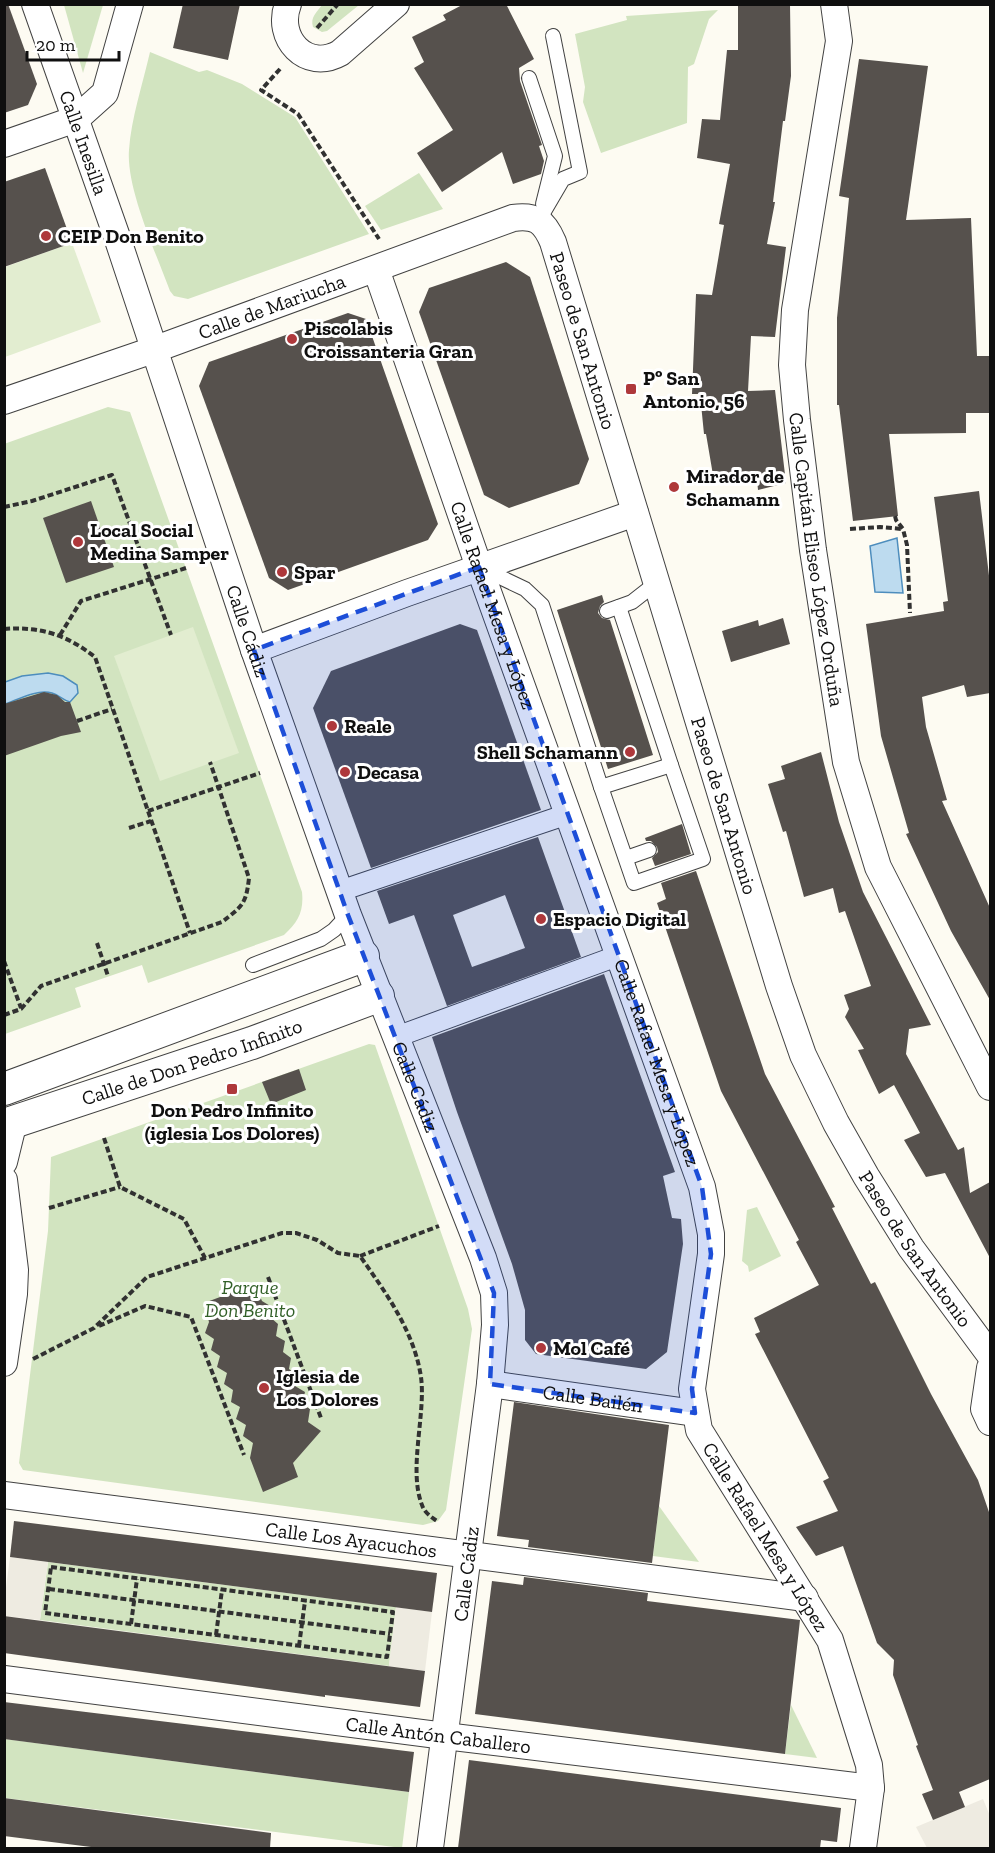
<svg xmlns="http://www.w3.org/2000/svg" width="995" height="1853" font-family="'Zilla Slab',serif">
<rect width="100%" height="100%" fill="#fdfbf2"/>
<g fill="#d2e4c0">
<path d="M64,5h39l-20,68z"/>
<path d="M322,5v-1l37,1 -32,26 -5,1 -9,-5c-3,-10 4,-15 9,-22z"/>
<path d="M718,10l-9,9 -15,45 -6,3 -1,56 -86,30 -18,-51 2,-15 -10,-53 52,-14 -1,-4z"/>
<path d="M150,52l49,20 8,-2 35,14 53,33 74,117 -181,65 -14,-3 -4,-5c-14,-38 -44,-103 -41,-141 2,-31 14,-67 21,-98z"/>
<path d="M419,173l24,36 -62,21 -16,-24z"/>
<path d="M108,407l22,5 172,480c2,20 -4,30 -18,43l-136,48 -6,-18 -67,23 6,19 -76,27 -1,-590z"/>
<path d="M369,1044l6,1 93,264 4,20 -26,181 -8,11 -15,4 -400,-55 -4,-7 29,-232 3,-74z"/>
<path d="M757,1207l24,49 -32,16 -1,-6 -6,-5 5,-51z"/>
<path d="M659,1506l40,56 -46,-6z"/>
<path d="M48,1562l348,45 -7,59 -349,-46z"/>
<path d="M791,1705l26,53 -32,-4z"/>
<path d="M5,1739l404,53 -7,56 -397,-50z"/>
</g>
<g fill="#e2edd0">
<path d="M72,243l29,79 -96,35v-90z"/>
<path d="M193,627l46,126 -79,28 -46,-125z"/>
</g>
<g fill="#eeebe1">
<path d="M10,1557l38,5 -8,58 -35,-4v-21z"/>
<path d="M396,1607l36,5 -7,59 -36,-5z"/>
<path d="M983,1799l7,17v32h-63l-11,-21z"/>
</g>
<g fill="#bddbef" stroke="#4d8dbd" stroke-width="1.5">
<path d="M897,538l6,55 -28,-1 -5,-46z"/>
<path d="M48,673l15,3 14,9 1,8 -8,9c-8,-2 -11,-7 -18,-9 -15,-4 -33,6 -47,11v-22l17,-6z"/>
</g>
<g fill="#56514d" fill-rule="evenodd">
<path d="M4,4h4l29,80 -9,21 -24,8z"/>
<path d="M183,4h57l-12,56 -55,-12z"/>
<path d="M464,4h42l28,55 -15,9 1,13 22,64 -3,1 5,15 -3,13 -28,10 -11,-32 -60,40 -25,-39 36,-23 -39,-62 10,-6 -12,-25 34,-17 -3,-5z"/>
<path d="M738,4h52l1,72 -6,45h-2l-10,81h2l-8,42 19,3 -11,90 -24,-1 -3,55 27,-1 11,93 -28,7 -1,-11 -27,4 -1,-10 -16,2 -7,-41h-2l-4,-40h-8l4,-100 16,1 12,-70 -5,-1 11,-60 -33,-6 5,-39 18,1 7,-70h11z"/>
<path d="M859,59l69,7 -22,154 65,-2 6,138h13v57h-24v20l-77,1 9,82 -45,5 -14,-116h-2v-87l12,-120 -10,-2z"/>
<path d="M45,168l27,75 -68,24v-85z"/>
<path d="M506,262l24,15 59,182 -10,25 -70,24 -25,-13 -65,-183 10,-24z"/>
<path d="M348,313l18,6 72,205 -10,16 -140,50 -19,-12 -70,-192 10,-24z"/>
<path d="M979,491l11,93v109l-23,4 -3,-12 -42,12 4,30 21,73 -5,1 48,107v92l-39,-69 -45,-97 3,-1 -28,-97 -15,-112 78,-13 -1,-9 5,-1 -14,-104z"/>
<path d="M91,501l23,66 -48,16 -23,-65z"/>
<path d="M602,595l2,7 -4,4 -2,7 4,5 8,2 43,135 -45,14 -51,-159z"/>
<path d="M783,618l7,26 -59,18 -9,-31 36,-11 1,6z"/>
<path d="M460,624l17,6 64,180 -170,58 -58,-160 18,-37z"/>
<path d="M44,692l13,3 8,7h5l11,30 -20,4 -57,20v-52z"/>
<path d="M821,752l18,70 24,70 68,133 -22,4 -3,25 52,96 6,-3 6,46 20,-11v76l-45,-85 -19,4 -22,-37 16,-7 -26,-48 -15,9 -21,-44 6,-1 -19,-32 4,-8 -5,-14 27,-9 -26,-75 -6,2 -6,-25 -29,9 -18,-66 -3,1 -15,-48 17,-5 -4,-13z"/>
<path d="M682,824l9,30 -36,12 -3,-8 6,-6 -1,-5 -6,-6h-5l-1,-3z"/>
<path d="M538,837l43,120 -134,49 -33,-91 -25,9 -12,-33zM505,895l20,53 -53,19 -19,-52z"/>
<path d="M696,871l69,203 70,133 -3,1 39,76 4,-2 56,112 47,86 12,35v264l-31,13 6,15 -32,13 -11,-26 11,-4 -17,-44 2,-1 -25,-70 1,-15 -17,-17 -34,-97 -27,10 -20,-29 42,-16 -15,-30 6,-3 -74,-144 5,-2 -6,-14 65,-33 -23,-43 3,-2 -78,-149 -64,-188 9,-4 -5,-16z"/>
<path d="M604,974l71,198 -12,4 9,42 9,1 2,25 -16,108 -21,17 -110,-15 -11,-14v-30l-13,-46 -55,-152 -25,-75z"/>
<path d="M299,1069l7,21 -35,14 -9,-22z"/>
<path d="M255,1284l7,17 10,6 -2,10 8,7 -2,12 9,5 -2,11 8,6 -2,11 9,7 -3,10 10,6 -3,12 8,5 -2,13 13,9 -28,32 5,14 -35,15 -13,-34 3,-15 -10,-7 3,-11 -10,-6 4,-12 -9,-5 2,-12 -9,-6 3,-11 -10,-6 3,-11 -9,-6 3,-11 -9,-6 4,-11 -5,-19z"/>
<path d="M514,1402l155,23 -17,138 -124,-16 1,-7 -32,-4z"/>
<path d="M14,1521l423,52 -5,39 -422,-55z"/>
<path d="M524,1577l124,16 -1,8 153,19 -15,134 -310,-40 17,-133 31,4z"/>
<path d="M4,1616l421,55 -5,36 -95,-12v2l-321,-44z"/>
<path d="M4,1702l410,50 -5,40 -405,-53z"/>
<path d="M469,1760l372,48 -4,34 -16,-2 -1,8h-362z"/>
<path d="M4,1798l267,35 -1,15h-171l-95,-12z"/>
</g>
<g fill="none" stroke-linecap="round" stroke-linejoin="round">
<defs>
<g id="service">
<path d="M529,78l26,78 -12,48"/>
<path d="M539,220l24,-41 17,-7 -27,-136"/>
<path d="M481,568l44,21 17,16 59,182 70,-22 -52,-158"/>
<path d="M607,611l25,-9 23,-18"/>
<path d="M601,787l33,96 69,-24 -32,-94"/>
<path d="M626,858l23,-8"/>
<path d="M253,965l68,-26 13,-9 14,-15"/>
</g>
<g id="pedestrian">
<path d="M340,891l228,-77"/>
<path d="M396,1037l224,-82"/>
</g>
<g id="minor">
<path id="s1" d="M35,4l82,233 137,413 94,265 135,343 11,35 1,32 -5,59 -60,464"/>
<path d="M288,4c-13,34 18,68 52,49l56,-49"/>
<path id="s2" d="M834,4l5,37 -44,269 -3,55 5,55 16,130 33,212 32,105 112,220"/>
<path d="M4,144l72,-25 29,-26 25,-89"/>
<path id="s3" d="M376,269l103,298 223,620 9,47v20l-19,135 7,41 131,210 39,125 2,23 -8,60"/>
<path id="s4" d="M4,401l149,-51 360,-132c23,-3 31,3 40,24l226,744 24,69 33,68 30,53 45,72 79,107"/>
<path d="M254,650l153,-57 228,-80"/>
<path d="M4,1162l10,-41"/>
<path d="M4,1180l11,90 -1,24 -10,69"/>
<path d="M990,1368l-6,41 6,13"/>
<path id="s5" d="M490,1384l205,29"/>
<path id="s6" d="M4,1495l801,103"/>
<path id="s7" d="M4,1679l441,57 426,52"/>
</g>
<g id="tertiary">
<path d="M4,1089l359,-133"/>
<path id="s8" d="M4,1125l248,-82 126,-47"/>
</g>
</defs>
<use href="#service" stroke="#424242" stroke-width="16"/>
<use href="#pedestrian" stroke="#424242" stroke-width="22"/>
<use href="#minor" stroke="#424242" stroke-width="28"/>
<use href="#tertiary" stroke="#424242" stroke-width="34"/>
<g stroke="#313131" stroke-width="4" stroke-dasharray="6 3" stroke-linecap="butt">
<path d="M317,28l21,-24"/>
<path d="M280,69l-19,21 37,24 81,125"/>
<path d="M4,507l28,-6 80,-26 59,160"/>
<path d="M895,516l1,4 7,9 4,16 3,68"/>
<path d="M850,529l30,-2 22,2"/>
<path d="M4,629c36,-3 63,6 91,28l95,276"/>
<path d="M60,635l21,-34 105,-33"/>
<path d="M77,721l35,-12"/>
<path d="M148,811l112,-38"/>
<path d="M129,828l22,-7"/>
<path d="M97,943l11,33"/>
<path d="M4,961l17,47"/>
<path d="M4,1015l17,-6 20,-23 181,-64c20,-16 24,-17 27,-44l-39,-116"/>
<path d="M104,1138l16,49 64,32 21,39"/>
<path d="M49,1208l71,-21"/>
<path d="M360,1256l79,-30"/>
<path d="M268,1277l53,141"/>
<path d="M99,1326l46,-20 46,11 53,138"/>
<path d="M33,1359l61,-31 53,-51 135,-44h14l21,7 21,13 22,3c26,37 54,75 61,121 5,37 -13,93 1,128 2,7 9,12 15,16"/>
<path d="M51,1567l342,45 -6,45 -342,-44z"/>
<path d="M49,1589l341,45"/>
<path d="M131,1624l6,-45"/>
<path d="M216,1635l6,-45"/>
<path d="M299,1646l6,-45"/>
</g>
<use href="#service" stroke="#fff" stroke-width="14"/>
<use href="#pedestrian" stroke="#fff" stroke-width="20"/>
<use href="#minor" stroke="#fff" stroke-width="26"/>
<use href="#tertiary" stroke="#fff" stroke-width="32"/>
</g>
<path fill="#1d4ed8" fill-opacity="0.2" stroke="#1d4ed8" stroke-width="4.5" stroke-dasharray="12 8" stroke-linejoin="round" d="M479,567l223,620 9,67 -19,135 3,24 -205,-29 4,-91 -146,-378 -94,-265z"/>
<g fill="#ae383b" stroke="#fff" stroke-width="2">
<circle cx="46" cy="236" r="6"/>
<circle cx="292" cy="339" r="6"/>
<rect x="625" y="383" width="12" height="12" rx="3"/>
<circle cx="674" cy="487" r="6"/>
<circle cx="78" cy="542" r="6"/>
<circle cx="282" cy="572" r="6"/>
<circle cx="332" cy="726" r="6"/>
<circle cx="630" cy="752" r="6"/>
<circle cx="345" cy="772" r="6"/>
<circle cx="541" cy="919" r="6"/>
<rect x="226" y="1083" width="12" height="12" rx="3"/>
<circle cx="541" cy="1348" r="6"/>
<circle cx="264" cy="1388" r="6"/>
</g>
<g text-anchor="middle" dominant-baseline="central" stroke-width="6" stroke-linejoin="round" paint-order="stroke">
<g font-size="20" fill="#0f0f0f" stroke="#fff">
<text stroke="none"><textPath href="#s1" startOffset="147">Calle Inesilla</textPath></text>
<text stroke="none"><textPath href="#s4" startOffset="284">Calle de Mariucha</textPath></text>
<text stroke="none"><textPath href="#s4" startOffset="696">Paseo de San Antonio</textPath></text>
<text stroke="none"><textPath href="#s2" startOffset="561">Calle Capitán Eliseo López Orduña</textPath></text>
<text stroke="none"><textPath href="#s3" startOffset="356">Calle Rafael Mesa y López</textPath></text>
<text stroke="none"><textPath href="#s1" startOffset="662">Calle Cádiz</textPath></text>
<text stroke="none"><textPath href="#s4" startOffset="1182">Paseo de San Antonio</textPath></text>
<text stroke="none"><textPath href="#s8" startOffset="198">Calle de Don Pedro Infinito</textPath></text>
<text stroke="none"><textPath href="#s3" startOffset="842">Calle Rafael Mesa y López</textPath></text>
<text stroke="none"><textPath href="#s1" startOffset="1148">Calle Cádiz</textPath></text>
<text stroke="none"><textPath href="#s4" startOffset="1668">Paseo de San Antonio</textPath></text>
<text stroke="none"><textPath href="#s5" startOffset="104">Calle Bailén</textPath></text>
<text stroke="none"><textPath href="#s3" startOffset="1346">Calle Rafael Mesa y López</textPath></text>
<text stroke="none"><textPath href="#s6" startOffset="350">Calle Los Ayacuchos</textPath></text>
<text transform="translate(466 1574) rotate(-83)">Calle Cádiz</text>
<text stroke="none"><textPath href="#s7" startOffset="438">Calle Antón Caballero</textPath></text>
</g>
<g font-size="20" font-weight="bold" fill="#0f0f0f" stroke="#fff" text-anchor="start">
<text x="58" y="236">CEIP Don Benito</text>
<text x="304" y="328">Piscolabis<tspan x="304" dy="23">Croissanteria Gran</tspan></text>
<text x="643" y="378">Pº San<tspan x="643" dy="23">Antonio, 56</tspan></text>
<text x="686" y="476">Mirador de<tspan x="686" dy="23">Schamann</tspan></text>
<text x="90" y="530">Local Social<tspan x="90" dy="23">Medina Samper</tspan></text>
<text x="294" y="572">Spar</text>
<text x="344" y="726">Reale</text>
<text x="618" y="752" text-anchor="end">Shell Schamann</text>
<text x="357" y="772">Decasa</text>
<text x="553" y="919">Espacio Digital</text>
<text x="232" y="1110" text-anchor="middle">Don Pedro Infinito<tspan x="232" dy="23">(iglesia Los Dolores)</tspan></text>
<text x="553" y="1348">Mol Café</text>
<text x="276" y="1376">Iglesia de<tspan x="276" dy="23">Los Dolores</tspan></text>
</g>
<g font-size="20" font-style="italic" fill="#315f27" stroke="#fff">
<text x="250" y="1287">Parque<tspan x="250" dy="23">Don Benito</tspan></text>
</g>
</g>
<rect width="995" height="1853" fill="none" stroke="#0f0f0f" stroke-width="12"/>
<path d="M27 51v9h92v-9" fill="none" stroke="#0f0f0f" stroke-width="3"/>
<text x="36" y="51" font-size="18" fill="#0f0f0f" stroke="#ffffff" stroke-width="4.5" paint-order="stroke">20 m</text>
</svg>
